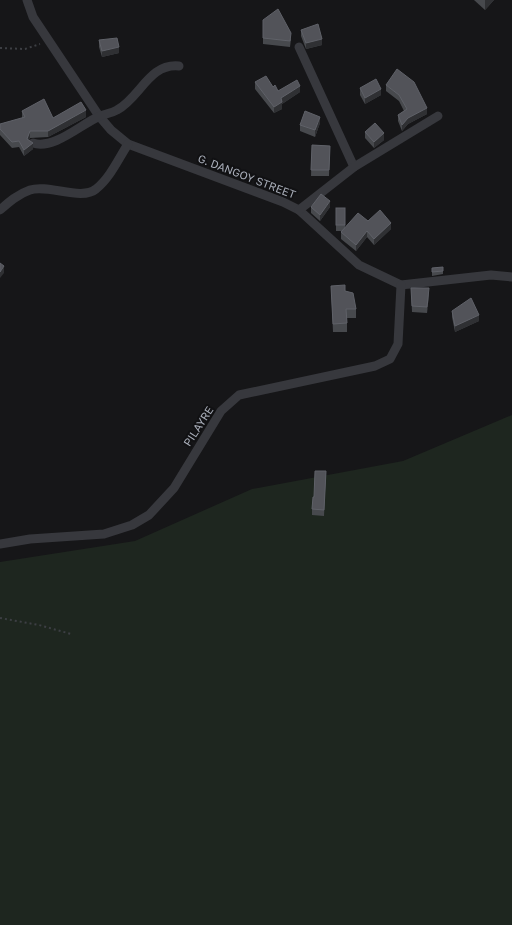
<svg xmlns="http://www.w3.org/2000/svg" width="512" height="925" font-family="'Golos Text',sans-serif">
<rect width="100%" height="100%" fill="#161618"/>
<path fill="#1e261f" d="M512,415v510h-512v-363l135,-21 117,-52 151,-28z"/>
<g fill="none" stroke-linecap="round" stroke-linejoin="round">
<g stroke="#3d3f44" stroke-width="2" stroke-dasharray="2 3" stroke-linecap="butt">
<path d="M0,48l25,1 15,-5"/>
<path d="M0,618l39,7 32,9"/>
</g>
<g stroke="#37383d" stroke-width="9">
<path d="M27,0l6,17 66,99 12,14 17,14 155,58 16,8 60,55 42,20 90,-10 21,2"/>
<path d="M299,47l55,120"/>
<path d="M33,143c21,7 48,-19 67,-27 5,-2 12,-3 17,-6 23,-12 32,-47 62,-44"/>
<path d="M0,210c9,-8 18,-16 30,-20 18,-6 52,11 66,-1 14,-11 23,-31 32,-45"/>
<path d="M299,210l55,-43 84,-51"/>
<path d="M0,544l30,-5 74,-5 28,-9 17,-10 25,-27 47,-77 18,-16 136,-29 15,-7 8,-15 3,-59"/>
</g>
</g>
<g fill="#47494d">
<path d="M474,0h20l-9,10z"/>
<path d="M263,20l28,19 -1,8 -27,-3z"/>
<path d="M301,30l21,15 -16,4 -5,-13z"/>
<path d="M99,40l20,13 -17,4 -3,-10z"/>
<path d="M255,82l18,5 5,4 22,1 -18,12v5l-8,4 -19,-24z"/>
<path d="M386,85l41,29 -19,10 -6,7 -4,-10v-6l6,-4 -5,-10 -13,-10z"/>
<path d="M360,88l21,7 -16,9 -5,-9z"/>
<path d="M22,111l31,7 33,-1 -38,20 -18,1 -1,2 4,9 -9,7 -5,-9 -7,1 -12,-13v-11l22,-6z"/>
<path d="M320,123l-5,14 -15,-6v-6z"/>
<path d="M365,132l19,8 -10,8 -9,-10z"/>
<path d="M312,145l18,1 -1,30h-18z"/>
<path d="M311,207h19l-10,14 -9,-8z"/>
<path d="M336,208h9v20l23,-7 23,8 -17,16 -7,-8 -11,14 -15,-12v-7l1,-1h-6z"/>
<path d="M443,267v7l-11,2v-8z"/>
<path d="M331,286l14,5 11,18v9h-9v14h-14z"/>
<path d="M411,288l18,6 -2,19 -15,-1z"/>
<path d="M452,311l27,10 -24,11 -3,-15z"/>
<path d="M326,471l-2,45 -12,-1v-6l2,-12z"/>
</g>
<g fill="#2f3033">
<path d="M485,0h9l-9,10z"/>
<path d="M322,39v6l-16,4v-6z"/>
<path d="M119,47v6l-17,4v-6z"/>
<path d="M300,86v6l-18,12v5l-8,4v-6l7,-9z"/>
<path d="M381,89v6l-16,9v-6z"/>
<path d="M427,108v6l-19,10 -6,7v-6l6,-7z"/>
<path d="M86,110v7l-38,20v-6z"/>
<path d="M320,117v6l-5,14v-7z"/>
<path d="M30,131v7l-3,7v-6z"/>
<path d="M384,133v7l-10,8v-6z"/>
<path d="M33,143v6l-9,7v-6z"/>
<path d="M330,201v6l-10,14v-6z"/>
<path d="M391,223v6l-17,16v-6z"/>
<path d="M367,231v6l-11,14v-6z"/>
<path d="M4,266v7l-4,5v-6z"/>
<path d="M429,288v6l-2,19v-6z"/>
<path d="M479,315v6l-24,11v-6z"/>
</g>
<g fill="#525359" stroke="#5f6168">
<path d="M278,9l13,24 -1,8 -27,-3v-18z"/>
<path d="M318,24l4,15 -16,4 -5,-13z"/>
<path d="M117,38l2,9 -17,4 -3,-11z"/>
<path d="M397,69l17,13 13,26 -19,10 -6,7 -4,-10 9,-6 -8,-14 -13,-10z"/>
<path d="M266,76l7,11 2,-2 3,6 19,-11 3,6 -19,12 1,4 -8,5 -19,-25z"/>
<path d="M376,79l5,10 -16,9 -5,-10z"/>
<path d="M44,99l9,19 28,-16 5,8 -38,21h-18l-3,8 6,4 -9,7 -5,-9 -7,1 -12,-13v-5l25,-7 -3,-6z"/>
<path d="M305,111l15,6 -5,13 -15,-5z"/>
<path d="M375,123l9,10 -10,9 -9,-10z"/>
<path d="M312,145l18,1 -1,24h-18z"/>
<path d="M321,194l9,7 -10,14 -9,-8z"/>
<rect x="336" y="208" width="9" height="17"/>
<path d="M380,210l11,13 -17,16 -7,-8 -11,14 -15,-13 17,-19 10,8z"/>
<path d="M0,263l4,3 -4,6z"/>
<path d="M443,267v4l-11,1v-4z"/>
<path d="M345,285v6l8,2 3,16h-10l1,14 -14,1 -2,-38z"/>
<path d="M411,288h18l-2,19 -15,-1z"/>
<path d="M471,298l8,17 -24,11 -3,-15z"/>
<path d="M315,471h11l-2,39 -12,-1 1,-12h1z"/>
</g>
<g text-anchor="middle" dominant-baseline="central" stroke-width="4" stroke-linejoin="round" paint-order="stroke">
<g font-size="11" fill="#a8adb8" stroke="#111113">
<text transform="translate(247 176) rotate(21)">G. DANGOY STREET</text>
<text transform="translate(198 426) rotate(-57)">PILAYRE</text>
</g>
</g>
</svg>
